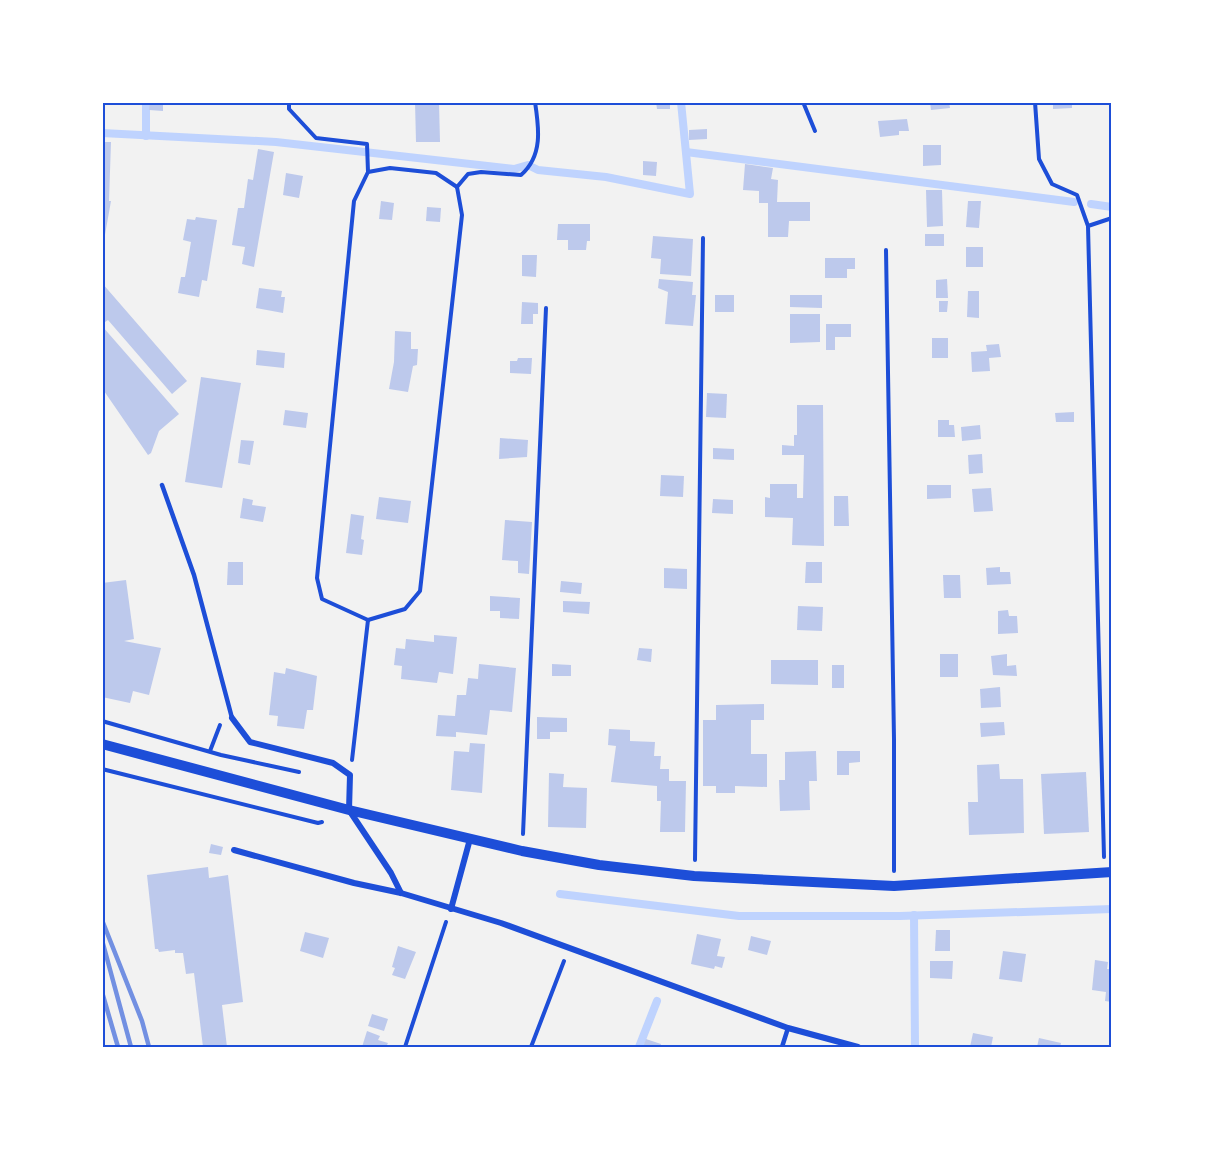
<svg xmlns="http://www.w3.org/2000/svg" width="1214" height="1149" font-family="'Fira Sans',sans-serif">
<rect width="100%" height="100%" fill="#f2f2f2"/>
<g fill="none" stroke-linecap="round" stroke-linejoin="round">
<g stroke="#bfd3fe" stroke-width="8">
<path d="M146,102v34"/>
<path d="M102,133l174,9 238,27 14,-4 10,5 68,7 84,17 -9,-92"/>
<path d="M686,152l388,50"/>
<path d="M1091,204l21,3"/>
<path d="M560,894l179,22h161l212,-7"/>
<path d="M914,915l1,132"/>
<path d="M639,1047l18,-46"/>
</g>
</g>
<g fill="#bdc9ec">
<path d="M150,102h13v9l-14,-1z"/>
<path d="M415,102h24l1,40h-24z"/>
<path d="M656,102h14v7h-13z"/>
<path d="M930,102h19l1,6 -19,2z"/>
<path d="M1053,102h19v6l-19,1z"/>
<path d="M907,119l2,12h-10v4l-19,2 -2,-16z"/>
<path d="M707,129v10l-18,1v-10z"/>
<path d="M102,142h9l-2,59h2l-8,45z"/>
<path d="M923,145h18v20l-18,1z"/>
<path d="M258,149l16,3 -20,115 -12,-3 3,-17 -13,-2 6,-37h6l4,-29 5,1z"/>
<path d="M643,161l14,1 -1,14 -13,-1z"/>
<path d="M745,164l28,4 -2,11 7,1 -1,22h33v19h-21l-1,16h-20v-34h-9v-12l-16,-1z"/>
<path d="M286,173l17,3 -4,22 -16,-3z"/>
<path d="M926,190h16l1,36 -16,1z"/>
<path d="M381,201l13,2 -2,17 -13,-1z"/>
<path d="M968,201h13l-2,27 -13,-1z"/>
<path d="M427,207l14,1 -1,14 -14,-1z"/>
<path d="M196,217l21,3 -10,61 -5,-1 -3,17 -21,-4 3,-16h4l6,-35 -8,-2 4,-21 8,1z"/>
<path d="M558,224h32v17h-3l-1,9h-18v-10h-11z"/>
<rect x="925" y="234" width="19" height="12"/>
<path d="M653,236l40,3 -2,37 -31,-2 1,-15 -10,-1z"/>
<rect x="966" y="247" width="17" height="20"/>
<path d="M522,255h15l-1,22 -14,-1z"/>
<path d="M825,258h30v11h-8v9h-22z"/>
<path d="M659,279l34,3 -1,13h4l-3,31 -28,-2 3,-32 -10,-4z"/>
<path d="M947,279l1,19h-12v-18z"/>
<path d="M102,283l85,98 -15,13 -64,-74 -6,4z"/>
<path d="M259,288l23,3 -1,6h4l-2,16 -27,-5z"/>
<path d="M968,291h11v27l-12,-1z"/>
<rect x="715" y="295" width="19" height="17"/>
<path d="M790,295h32v13l-32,-1z"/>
<path d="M939,301h9l-1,11h-8z"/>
<path d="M522,302l16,1v11h-5v10h-12z"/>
<path d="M790,314h30v28l-30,1z"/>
<path d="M826,324h25v13h-16v13h-9z"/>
<path d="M102,326l77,88 -20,17 -8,22 -3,2 -46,-67z"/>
<path d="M395,331l16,1v17h7l-1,16 -4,1 -5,26 -19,-3 5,-27z"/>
<rect x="932" y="338" width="16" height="20"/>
<path d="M999,344l2,13 -12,1 1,13 -18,1 -1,-20 16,-1 -1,-6z"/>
<path d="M257,350l28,3 -1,15 -28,-3z"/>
<path d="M518,358h14l-1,16 -21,-1v-12h7z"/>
<path d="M201,377l40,6 -19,105 -37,-6z"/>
<path d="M707,393l20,1 -1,24 -20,-1z"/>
<path d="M797,405h26l1,141 -32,-1 1,-27 -28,-1v-20l5,1v-14h27v14h6l1,-43h-22v-10l12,1v-11h3z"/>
<path d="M285,410l23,3 -2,15 -23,-3z"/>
<path d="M1074,412v10h-18l-1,-9z"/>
<path d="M938,420h11v5h5l1,12h-17z"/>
<path d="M980,425l1,14 -19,2 -1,-14z"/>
<path d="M500,438l28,2 -1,17 -28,2z"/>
<path d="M241,440l13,1 -4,24 -12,-2z"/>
<path d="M713,448l21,1v11l-21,-1z"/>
<path d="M982,454l1,19 -14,1 -1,-19z"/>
<path d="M661,475l23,1 -1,21 -23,-1z"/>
<path d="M927,485h24v13l-24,1z"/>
<path d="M991,488l2,23 -19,1 -2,-23z"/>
<path d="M834,496h14l1,30h-15z"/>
<path d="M379,497l32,4 -3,22 -32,-4z"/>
<path d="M243,498l10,2 -1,5 14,2 -3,15 -23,-4z"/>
<path d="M713,499l20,1v14l-21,-1z"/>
<path d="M351,514l13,2 -3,23 3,1 -2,15 -16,-2z"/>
<path d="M505,520l27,2 -3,52 -11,-1v-12l-16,-1z"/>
<path d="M228,562h15v23h-16z"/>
<path d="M806,562h16v21h-17z"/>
<path d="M1000,567v5h10l1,12 -24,1 -1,-17z"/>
<path d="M664,568l23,1v20l-23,-1z"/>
<path d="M943,575h17l1,23h-17z"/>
<path d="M126,580l8,59 -10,2 37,7 -12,47 -16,-4 -3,12 -28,-6v-114z"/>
<path d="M561,581l21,2 -1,11 -21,-2z"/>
<path d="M490,596l30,2 -1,21 -19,-1v-7h-10z"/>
<path d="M563,601l27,1 -1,12 -26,-2z"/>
<path d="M798,606l25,1 -1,24 -25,-1z"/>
<path d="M1008,610l1,6h8l1,17 -20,1v-23z"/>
<path d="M434,635l23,2 -4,37 -14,-2 -2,11 -36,-4 1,-13 -8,-1 2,-17 9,1 1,-10 28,3z"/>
<path d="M639,648l13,1 -1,13 -14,-2z"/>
<rect x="940" y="654" width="18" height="23"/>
<path d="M1007,654v12l9,-1 1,11 -24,-1 -2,-19z"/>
<path d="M771,660h47v25l-47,-1z"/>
<path d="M479,664l37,4 -4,44 -22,-2 -3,25 -31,-3v5l-20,-1 2,-21 17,1 2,-21h9l2,-17 10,1z"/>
<path d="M552,664l19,1v11h-19z"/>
<rect x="832" y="665" width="12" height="23"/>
<path d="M286,668l31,8 -4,34h-6l-3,19 -27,-3 1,-10 -9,-1 5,-43 11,2z"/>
<path d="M1000,687l1,20 -20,1 -1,-19z"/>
<path d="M764,704v16h-13v34h16v33l-32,-1v7h-19v-7h-13v-66h13v-15z"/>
<path d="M537,717l30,1v14h-17v7h-13z"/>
<path d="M1004,722l1,13 -24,2 -1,-14z"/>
<path d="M609,729l21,1v11l25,1 -1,14h7l-1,13h9v12h17l-1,51h-25l1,-31h-4v-15l-46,-4 5,-36 -8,-1z"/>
<path d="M470,743l15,1 -3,49 -31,-3 3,-39 15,1z"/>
<path d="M816,751l1,30h-8l1,29 -30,1 -1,-31h6v-28z"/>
<path d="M837,751h23v11l-11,1v12h-12z"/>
<path d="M999,764l1,15h23l1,54 -55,2 -1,-33h10l-1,-37z"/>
<path d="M1086,772l3,60 -45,2 -3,-60z"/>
<path d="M549,773l15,1 -1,13 24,1 -1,40 -38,-1z"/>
<path d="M211,844l12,3 -2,8 -12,-2z"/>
<path d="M208,867l1,11 19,-3 15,127 -21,3 5,42h-24l-9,-74 -8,1 -3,-21h-8v-3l-16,2 -1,-3h-3l-8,-74z"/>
<path d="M936,930h14v21h-15z"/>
<path d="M305,932l24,6 -6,20 -23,-7z"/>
<path d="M697,934l24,5 -4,17 8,1 -3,11 -7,-2 -1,3 -23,-5z"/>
<path d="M751,936l20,5 -4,14 -19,-5z"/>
<path d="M398,946l18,6 -11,27 -13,-4 3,-7 -3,-1z"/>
<path d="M1003,951l23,3 -4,28 -23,-3z"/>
<path d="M1095,960l13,2 -1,7h5v33l-7,-1 1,-9 -14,-2z"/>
<path d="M930,961h23l-1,18 -22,-1z"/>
<path d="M372,1014l16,5 -4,12 -16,-5z"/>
<path d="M367,1031l13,5 -2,4 10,3 -2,4h-24z"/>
<path d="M973,1033l20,4 -2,10h-21z"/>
<path d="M1039,1038l22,5 -1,4h-23z"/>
<path d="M646,1039l15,5 -1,3h-17z"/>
</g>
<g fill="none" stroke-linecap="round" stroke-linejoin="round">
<g stroke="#1d4ed8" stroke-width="4">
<path d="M289,102v7l27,29 51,6 1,28"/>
<path d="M803,102l12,29"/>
<path d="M1035,102l4,57 13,25 25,11 11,31"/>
<path d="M457,187l11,-13 13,-2 40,3c22,-19 18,-47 14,-73"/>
<path d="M886,250l8,489v132"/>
<path d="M368,620l-46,-21 -5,-21 37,-377 14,-29 22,-4 46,5 21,14"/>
<path d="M368,620l37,-11 15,-18 42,-376 -5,-28"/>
<path d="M102,721l119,34 78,17"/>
<path d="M210,751l10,-26"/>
<path d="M352,760l16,-140"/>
<path d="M102,769l216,54 4,-1"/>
<path d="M523,834l23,-526"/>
<path d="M1104,857l-16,-631 24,-8"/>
<path d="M695,860l8,-622"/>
<path d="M405,1047l41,-125"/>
<path d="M531,1047l33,-86"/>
</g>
<g stroke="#1d4ed8" stroke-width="4.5">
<path d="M162,485l32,90 38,143"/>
<path d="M782,1047l6,-19"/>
</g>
<g stroke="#1d4ed8" stroke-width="6">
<path d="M232,718l18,24 83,21 17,12 -1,35 42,63 10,20"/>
<path d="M234,850l120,33 47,10 100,30 287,105 70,19"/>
<path d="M451,909l19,-70"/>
</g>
<path stroke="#1d4ed8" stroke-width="10" d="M102,744l247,66 173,41 77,14 95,11 200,10 218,-14"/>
<g stroke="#7290e2" stroke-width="4.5">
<path d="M102,920l40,101 7,26"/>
<path d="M102,940l29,107"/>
<path d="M102,992l16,55"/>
</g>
</g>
<rect width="1214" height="1149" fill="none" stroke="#ffffff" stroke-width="207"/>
<rect x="104" y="104" width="1006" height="942" fill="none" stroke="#1d4ed8" stroke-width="2"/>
</svg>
